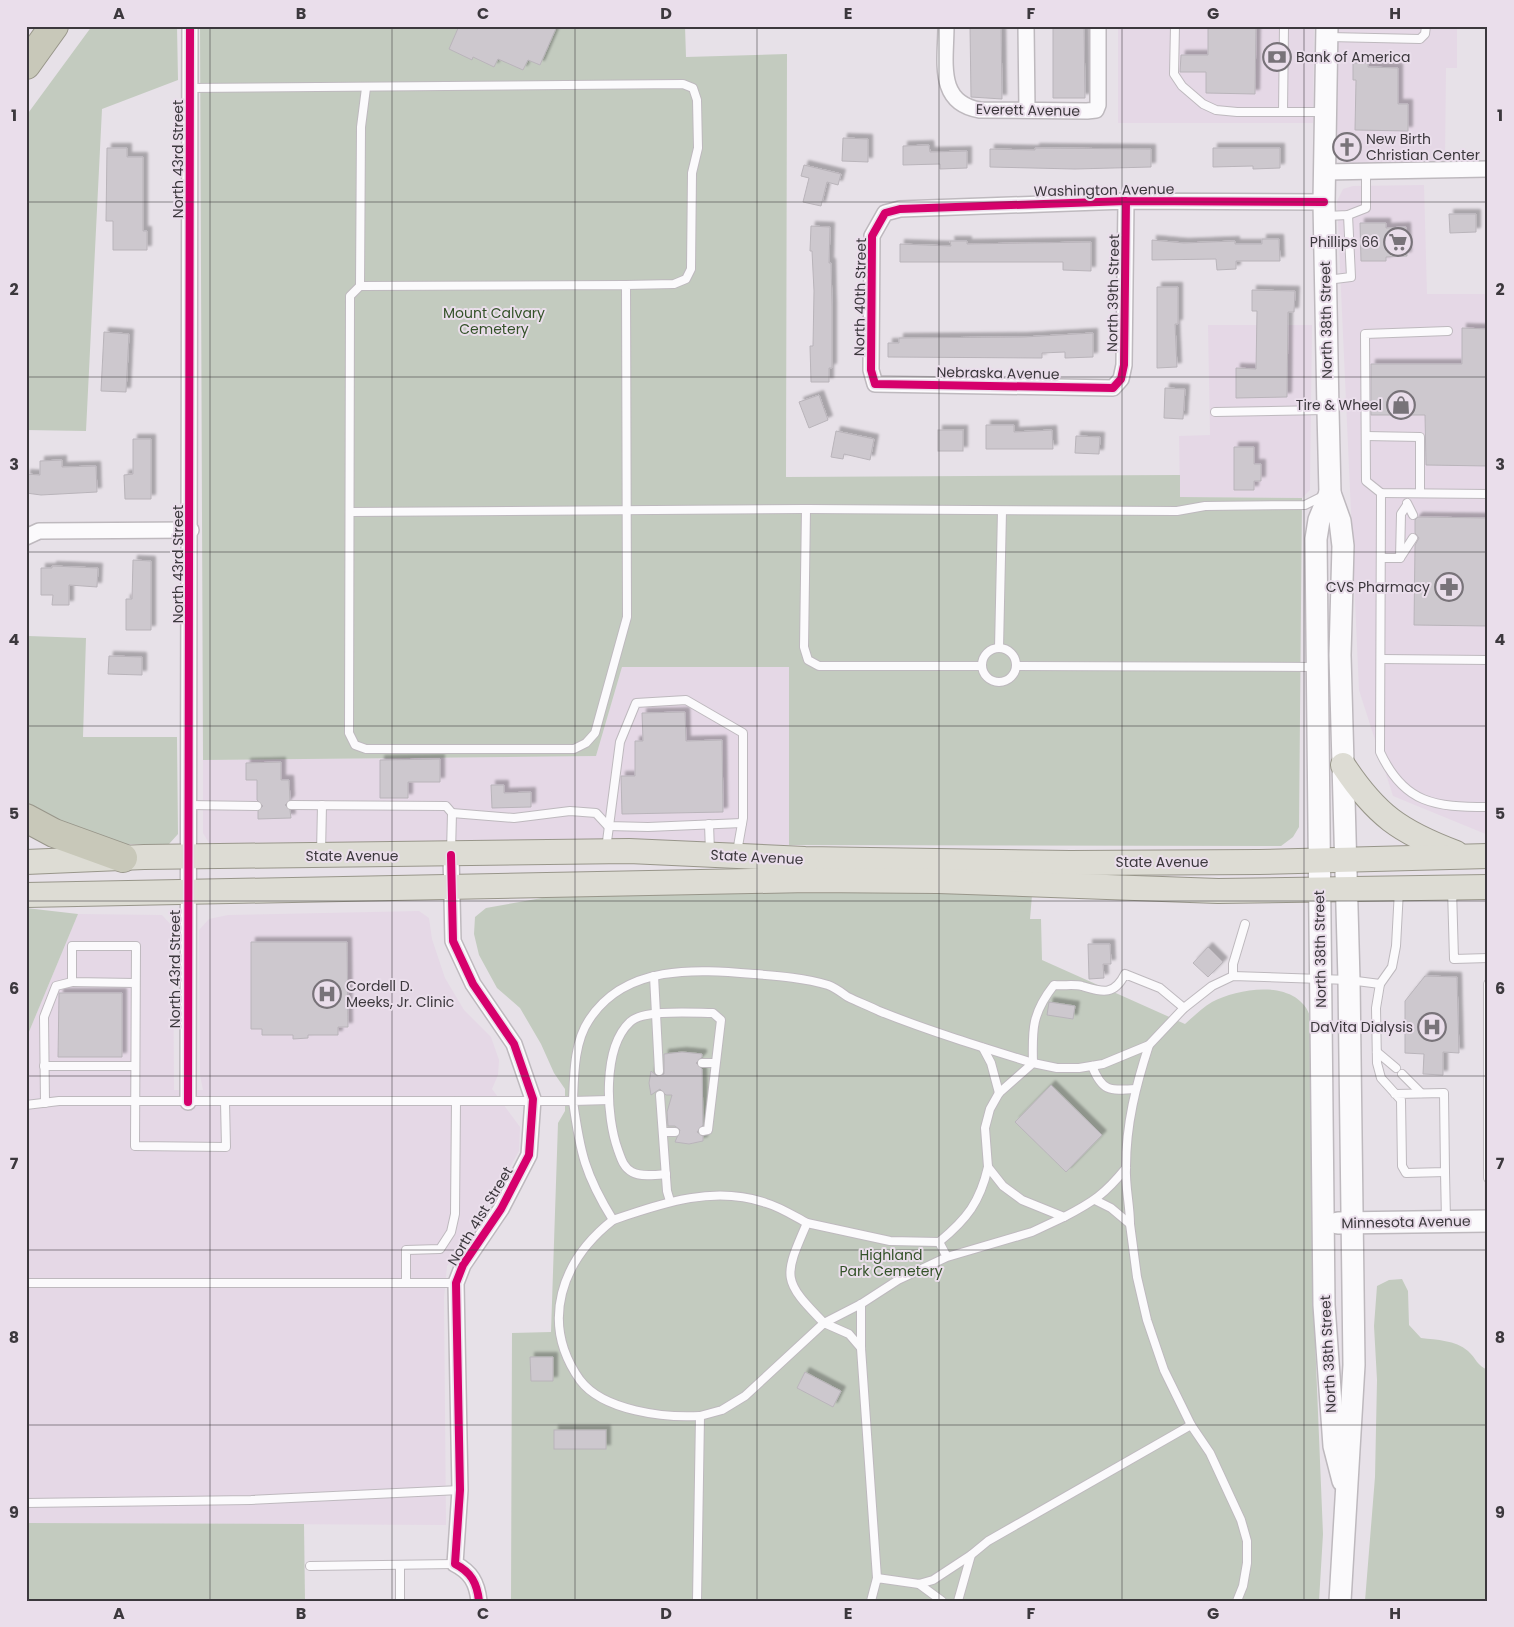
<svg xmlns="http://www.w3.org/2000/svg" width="1514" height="1627" font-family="Poppins,sans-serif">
<defs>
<filter id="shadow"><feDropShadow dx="4.5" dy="-4.5" stdDeviation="1" flood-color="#0004"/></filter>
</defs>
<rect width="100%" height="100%" fill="#e7e1e8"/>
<g fill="#e5d8e6">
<path d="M1118,26h196l-1,97h-195z"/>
<path d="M1338,26h119v42h-11l-1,93 -3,3 -95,1 -8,-7 -2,-7z"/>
<path d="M1424,185l3,109h61v541l-95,-39 -34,-106 -22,-489 6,-12 10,-3z"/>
<path d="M1208,325h104l-2,165 -8,8 -122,-1 -1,-61 31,-1z"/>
<path d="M622,667h167v178l-191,-4 -389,2 -6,-10v-73l393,-4z"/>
<path d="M419,911l10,7 3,21 13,39 19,32 27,27 8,23 -1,15 -6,14 28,38 -1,24 -44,78 -28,37 -3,32 2,227 -420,-2v-484l52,-125 84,1 11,12 1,163h29l-3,-15 -1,-145 10,-11 19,-4z"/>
</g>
<g fill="#c3cbbf">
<path d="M92,26h85l1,54 -76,29 -16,322 -60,-1v-314z"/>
<path d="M200,26h485l1,31 101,-3 -1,423 394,-2v22l122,1 -3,329 -6,10 -12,9 -492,-1v-178h-167l-26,89 -393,4z"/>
<path d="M26,568l3,1 -1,67 58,2 -3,99h94l1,97 -9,10h-45l-32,-8 -66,-29z"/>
<path d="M856,892l176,3 -2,24h11l1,41 143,64c8,-7 17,-16 27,-22 28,-15 88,-24 99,17l3,296 9,219 -4,67h-808l1,-268 39,-1 7,-209 7,-12v-22l-11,-16 -13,-29 -21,-36 -23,-20 -18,-33 -5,-21 1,-17 11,-9 73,-13z"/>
<path d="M26,908l52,6 -52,125z"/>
<path d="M1402,1279l6,12 1,34 12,13c16,2 34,2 47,13 8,7 9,15 20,19v231h-123l10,-124 2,-97 -3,-54 3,-40 12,-6z"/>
<path d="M26,1523l278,1 1,77h-279z"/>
</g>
<g fill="#cdc8ce" stroke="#b9b4ba" filter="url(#shadow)">
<path d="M459,26h98l-17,39 -12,-5 -5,10 -25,-11 -4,8 -21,-10 -1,3 -23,-11z"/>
<path d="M970,26h31l1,73 -31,-2z"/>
<path d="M1053,26h31l1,72h-32z"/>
<path d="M1208,26h48l-1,68 -49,-1v-21h-26l1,-17h27z"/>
<path d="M1353,63h15v4l30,1v36h10v27l-53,-1 1,-50h-3z"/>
<path d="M843,138l25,1v23l-26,-1z"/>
<path d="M929,145l1,7 37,-1v17l-27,1v-5l-37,1v-19z"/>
<path d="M107,148h20v9h16v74h4v19h-34v-29h-7z"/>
<path d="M1035,148l116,1v18l-76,2 -85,-2v-18l45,1z"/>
<path d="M1213,148h67v20l-27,1v-3l-40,1z"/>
<path d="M804,165l37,9 -3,11 -11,-3 -6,24 -18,-4 6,-24 -8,-2z"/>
<path d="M1449,214h27v18l-26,1z"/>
<path d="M1360,223h26v5l20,-1 1,29 -21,1v4h-25z"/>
<path d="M811,226l19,1 -1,36h2l1,43v62h-3v14h-18l-1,-36h3l1,-55 -2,-40h-2z"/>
<path d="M1262,239h17l1,22h-44v8l-19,1 -1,-11 -64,1v-20l32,3 51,-2v3h27z"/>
<path d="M950,241h17v3l124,-2v29l-28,-1v-8h-163v-18l51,2z"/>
<path d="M1157,287h21v37h-3l2,43 -20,1z"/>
<path d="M1252,290l43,1 -1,21h-6l-1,85 -51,1v-30l20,1 1,-58h-5z"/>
<path d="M1462,328l26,1v137l-62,-1 -1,-50h-54v-51h91z"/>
<path d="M104,332l25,2 -3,58 -25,-1z"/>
<path d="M1093,333v24l-28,1v-6l-23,1v5l-154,-1v-14h11v-5l125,-1z"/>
<path d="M1165,388l20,1 -2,30 -19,-1z"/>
<path d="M819,395l9,25 -19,8 -10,-26z"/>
<path d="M986,425h28v7l38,-2 1,19h-67z"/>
<rect x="938" y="430" width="25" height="21"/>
<path d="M836,431l38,8 -4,21 -26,-6 -1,5 -12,-2z"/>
<path d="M1076,436l24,1 -1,17 -24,-1z"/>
<path d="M133,439h18v60h-26l-1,-24 9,-1z"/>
<path d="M1234,447h20v17h7v17h-7v9h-20z"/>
<path d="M62,460v7l34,-1 1,26 -56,3 -15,-2v-19l14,1v-14z"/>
<path d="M1418,517l70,1v108l-74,-1 1,-80 4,-7 -4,-5v-13z"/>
<path d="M133,560l18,1v69h-25v-31h6z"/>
<path d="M52,566l46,2 -1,19 -28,-2v20h-17l1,-10h-12v-27h11z"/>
<path d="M109,656l33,1v18l-34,-1z"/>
<path d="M685,712l1,29 36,-1 1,72 -101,2 -1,-38h14v-35h8l-1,-28z"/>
<path d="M440,759v23h-32v16h-28v-38z"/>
<path d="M281,762v18h8l1,20 -5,5 5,5 1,8 -33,1v-8l5,-5 -6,-6v-20h-11v-17z"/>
<path d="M491,785h13v8l27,-1v15l-39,1z"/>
<path d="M251,942h96l1,85h-10v8h-30v3l-15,1v-4h-31v-6h-11z"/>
<path d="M1088,944h22l1,20h-8l1,14 -15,1z"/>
<path d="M1208,947l15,15 -15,15 -15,-14z"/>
<path d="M1425,976l32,1 2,76 -16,-1v23l-20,-1 1,-20 -19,-1v-52z"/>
<path d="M59,993h63v64h-64z"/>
<path d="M1049,1002l26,4 -2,13 -26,-4z"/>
<path d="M682,1052l20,2v3l-6,6 6,6 1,56 -6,7 6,4v5l-14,3 -14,-2 5,-12 -5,-4h-7l-1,-14 5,-17h-6l-6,-6 -9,6 -2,-12 2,-12 6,5 7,-2v-20z"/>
<path d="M1051,1085l51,50 -36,37 -51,-50z"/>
<path d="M530,1357h23v24h-22z"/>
<path d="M805,1372l36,19 -8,16 -36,-19z"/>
<rect x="554" y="1430" width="52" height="19"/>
</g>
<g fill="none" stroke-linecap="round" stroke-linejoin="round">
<defs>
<g id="lane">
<path d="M1175,26l-1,48 8,12 21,18 13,6 21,2h88"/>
<path d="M1329,37l91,2 5,-5 1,-8"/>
<path d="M190,88l493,-4 10,4 4,12 1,48 -6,25 -1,96 -5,10 -12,5 -48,1 -266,1 -10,10 -1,437 6,12 11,4h208l12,-6 9,-10 32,-116 -1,-332"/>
<path d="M1283,112l1,-86"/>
<path d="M1326,216l22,-1 18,-7v-37"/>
<path d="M1327,280l24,-3 -3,-62"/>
<path d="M360,286l1,-159 5,-39"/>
<path d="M1448,331l-83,3 1,147 15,12 107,1"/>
<path d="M1215,412l111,-2"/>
<path d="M1366,436l54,1v56"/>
<path d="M1381,493l-1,259c24,52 55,55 108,55"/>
<path d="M1407,503l6,12"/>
<path d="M806,509l-2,138 4,13 11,6h163"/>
<path d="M350,512l456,-3 371,2 28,-5 100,-1 20,-10"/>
<path d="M1381,558h19l13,-20"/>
<path d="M1400,558l1,-44 6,-9"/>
<path d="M999,648l3,-137"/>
<circle cx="999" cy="665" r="17"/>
<path d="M1381,659l107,1"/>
<path d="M1016,666l300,1"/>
<path d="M189,805l68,1"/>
<path d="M291,805l155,1 6,7 -1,39"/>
<path d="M452,813l62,5 56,-7 26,2 12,13 40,1 94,-4"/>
<path d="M709,824l1,28"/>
<path d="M606,849l14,-107 16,-39 50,-3 57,33v85l-6,34"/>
<path d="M321,853l1,-48"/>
<path d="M1452,889l2,70 34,-1"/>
<path d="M654,976l5,95"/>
<path d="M1233,976v-12l12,-40"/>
<path d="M135,983l-63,-1v-36h64l-1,200 91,1 -1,-45"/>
<path d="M1488,984v194"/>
<path d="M983,1048l8,15 8,30"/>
<path d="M1377,1052l19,16"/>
<path d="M702,1063h13"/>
<path d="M44,1066h91"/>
<path d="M1092,1066c10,25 17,25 43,23"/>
<path d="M1402,1074l19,19"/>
<path d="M1395,1094l49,-1 1,79 -39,1 -4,-7 -1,-66 -20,-22 -4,-15 -1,-55 4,-24 12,-17 4,-21 3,-56"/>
<path d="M660,1095l7,96 3,10"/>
<path d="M609,1100l-36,1c7,51 12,74 40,119 -51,40 -74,102 -33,160 23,31 85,38 120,36"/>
<path d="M45,1103l-1,-86 12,-31 16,-4"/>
<path d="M26,1105l33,-4h514c1,-26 1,-59 16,-81 36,-56 107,-51 165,-46 25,2 51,4 74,11 8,3 14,8 20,12 10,5 21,9 31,14 50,20 102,36 154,52 -1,-34 -1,-50 21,-78 9,1 20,-1 28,1 21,6 32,10 43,-12l35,14 24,20"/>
<path d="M663,1132h12"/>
<path d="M1126,1168c-21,26 -33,34 -62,49l-42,-17 -19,-14 -15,-19 -3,-39 5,-19 9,-16 34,-30 24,5h22l24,-4 46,-19 35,-37 28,-22 21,-10 116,4 31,4"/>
<path d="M1445,1172l1,48"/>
<path d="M666,1174c-10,1 -26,3 -34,-2 -9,-5 -11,-14 -14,-22 -12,-33 -16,-102 12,-128 14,-13 64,-9 83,-9l8,7 -13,110 -5,1"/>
<path d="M1095,1200l16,8 19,16 7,53 10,43 17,50 27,55 19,28 31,67 6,21v22l-4,23 -6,15"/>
<path d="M613,1220c50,-17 101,-35 153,-17 14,4 28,13 41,20"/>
<path d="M1130,1224c0,-19 -5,-38 -4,-57 0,-43 10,-82 23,-122"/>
<path d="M939,1242c28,-23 41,-40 49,-75"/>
<path d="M947,1257l-49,23 -37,24 -37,19c-42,-43 -41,-45 -17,-100l83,18 49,1 8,15 85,-25 32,-15"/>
<path d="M26,1283h430"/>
<path d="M406,1283v-33l34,-1 11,-17 4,-18 1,-113"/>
<path d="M861,1304v44l16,230"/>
<path d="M26,1503l225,-3 209,-10"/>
<path d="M400,1565v36"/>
<path d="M310,1566l145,-2"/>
<path d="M919,1584l23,17"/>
<path d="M697,1601l3,-185 22,-6 23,-14 79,-73 25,11 12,14"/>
<path d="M871,1601l6,-23 42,6 14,-4 38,-25"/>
<path d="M958,1601l13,-46 17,-14 203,-116"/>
</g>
<g id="street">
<path d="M946,26c0,35 -10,77 34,84l107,1 9,-1 2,-5v-79"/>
<path d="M1026,26l1,84"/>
<path d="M1325,172l163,-3"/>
<path d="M1126,201l-2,164 -3,14 -8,9 -238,-4 -4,-14 1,-134 13,-23 15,-4 226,-8 198,1"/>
<path d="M26,537l13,-6 152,-1"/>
<path d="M451,855l2,86 20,43 41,60 19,55 -4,56 -28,54 -38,56 -7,18 4,207 -5,74c16,8 22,19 24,37"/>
<path d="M188,1102l2,-1076"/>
</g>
<g id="secondary">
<path d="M1327,26l-3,176 4,208 2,83 10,28 3,25 -3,109 9,325 5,385 -14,236"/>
<path d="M1330,493l-11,27 -3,19 8,766 10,141 9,35"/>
<path d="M1338,1223l150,-2"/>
</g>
<g id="primary">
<path d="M1343,765c33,50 57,67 113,88"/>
<path d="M26,862l118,-5 485,-6 176,8 265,4 189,-1 229,-6"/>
<path d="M26,895l783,-15 129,1 280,10 270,-4"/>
</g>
<g id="highway">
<path d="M26,65l28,-39"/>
<path d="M26,818l28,15 69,25"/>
</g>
</defs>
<use href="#lane" stroke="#beb9be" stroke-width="10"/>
<use href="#street" stroke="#beb9be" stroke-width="18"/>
<use href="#secondary" stroke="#beb9be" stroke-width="24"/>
<use href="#primary" stroke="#98968a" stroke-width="26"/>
<use href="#highway" stroke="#98968a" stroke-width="30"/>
<use href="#lane" stroke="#fbfafc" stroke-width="8"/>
<use href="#street" stroke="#fbfafc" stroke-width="15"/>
<use href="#secondary" stroke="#fbfafc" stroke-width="21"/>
<use href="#primary" stroke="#dddcd4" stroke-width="24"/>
<use href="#highway" stroke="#c8c8b9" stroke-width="28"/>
<defs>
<g id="cycleway">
<path d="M1126,201l-2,164 -3,14 -8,9 -238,-4 -4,-14 1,-134 13,-23 15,-4 226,-8 198,1"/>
<path d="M451,855l2,86 20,43 41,60 19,55 -4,56 -28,54 -38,56 -7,18 4,207 -5,74c16,8 22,19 24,37"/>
<path d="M188,1102l2,-1076"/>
</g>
</defs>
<use href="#cycleway" stroke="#eadeeb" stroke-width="11"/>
<use href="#cycleway" stroke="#d6006c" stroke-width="8"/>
</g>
<path fill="none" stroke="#3c383d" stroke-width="1" stroke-opacity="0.55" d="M210,26v1575M392,26v1575M575,26v1575M757,26v1575M939,26v1575M1122,26v1575M1304,26v1575M26,202h1462M26,377h1462M26,552h1462M26,726h1462M26,901h1462M26,1076h1462M26,1250h1462M26,1425h1462"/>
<defs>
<symbol id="bank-ring" viewBox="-11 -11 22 22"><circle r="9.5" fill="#eadeeb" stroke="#787379" stroke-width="1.5"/><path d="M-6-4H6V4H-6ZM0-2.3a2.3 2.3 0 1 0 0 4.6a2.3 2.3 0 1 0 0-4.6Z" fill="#787379"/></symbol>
<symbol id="church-ring" viewBox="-11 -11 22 22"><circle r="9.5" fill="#eadeeb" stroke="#787379" stroke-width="1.5"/><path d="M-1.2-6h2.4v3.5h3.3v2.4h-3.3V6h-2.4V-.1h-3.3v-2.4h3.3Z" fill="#787379"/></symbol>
<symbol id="supermarket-ring" viewBox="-11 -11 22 22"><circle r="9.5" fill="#eadeeb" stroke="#787379" stroke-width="1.5"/><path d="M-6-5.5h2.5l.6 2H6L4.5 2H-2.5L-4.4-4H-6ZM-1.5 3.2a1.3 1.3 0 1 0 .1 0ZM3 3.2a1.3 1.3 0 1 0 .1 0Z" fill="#787379"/></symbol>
<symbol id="shop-ring" viewBox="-11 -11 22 22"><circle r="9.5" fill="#eadeeb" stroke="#787379" stroke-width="1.5"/><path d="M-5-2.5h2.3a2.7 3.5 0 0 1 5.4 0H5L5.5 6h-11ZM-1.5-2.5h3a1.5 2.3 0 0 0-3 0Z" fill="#787379"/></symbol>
<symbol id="pharmacy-ring" viewBox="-11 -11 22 22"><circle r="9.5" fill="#eadeeb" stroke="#787379" stroke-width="1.5"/><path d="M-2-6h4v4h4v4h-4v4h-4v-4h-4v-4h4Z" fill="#787379"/></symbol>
<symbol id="hospital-ring" viewBox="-11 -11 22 22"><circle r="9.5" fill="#eadeeb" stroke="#787379" stroke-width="1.5"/><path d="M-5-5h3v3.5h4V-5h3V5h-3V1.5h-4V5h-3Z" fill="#787379"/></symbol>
</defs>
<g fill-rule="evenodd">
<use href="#bank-ring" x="1261" y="41" width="32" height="32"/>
<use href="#church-ring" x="1331" y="131" width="32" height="32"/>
<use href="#supermarket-ring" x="1382" y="226" width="32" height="32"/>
<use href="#shop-ring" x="1385" y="389" width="32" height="32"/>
<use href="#pharmacy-ring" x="1433" y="571" width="32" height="32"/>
<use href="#hospital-ring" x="311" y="978" width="32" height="32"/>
<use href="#hospital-ring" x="1416" y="1011" width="32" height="32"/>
</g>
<g text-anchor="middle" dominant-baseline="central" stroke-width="4" stroke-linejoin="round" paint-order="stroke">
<g font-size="14" fill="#3c383d" stroke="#eadeeb" text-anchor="end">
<text x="1296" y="57" text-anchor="start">Bank of America</text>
<text x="1366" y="139" text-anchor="start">New Birth<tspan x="1366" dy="16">Christian Center</tspan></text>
<text x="1379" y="242">Phillips 66</text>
<text x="1382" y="405">Tire &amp; Wheel</text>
<text x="1430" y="587">CVS Pharmacy</text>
<text x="346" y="986" text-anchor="start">Cordell D.<tspan x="346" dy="16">Meeks, Jr. Clinic</tspan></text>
<text x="1413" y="1027">DaVita Dialysis</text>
</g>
<g font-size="14" fill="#3c383d" stroke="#eadeeb">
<text transform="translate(1028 110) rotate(1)">Everett Avenue</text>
<text transform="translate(178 159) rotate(-90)">North 43rd Street</text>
<text transform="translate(1104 190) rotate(-1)">Washington Avenue</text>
<text transform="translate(1113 293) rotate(-89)">North 39th Street</text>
<text transform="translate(860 297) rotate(-89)">North 40th Street</text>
<text transform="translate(1326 320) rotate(-91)">North 38th Street</text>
<text transform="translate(998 373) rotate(1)">Nebraska Avenue</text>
<text transform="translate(178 564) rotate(-90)">North 43rd Street</text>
<text x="352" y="856">State Avenue</text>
<text transform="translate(757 857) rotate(3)">State Avenue</text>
<text x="1162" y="862">State Avenue</text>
<text transform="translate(1320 949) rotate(-91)">North 38th Street</text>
<text transform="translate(175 969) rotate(-90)">North 43rd Street</text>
<text transform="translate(480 1216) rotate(-59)">North 41st Street</text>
<text transform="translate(1406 1222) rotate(-1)">Minnesota Avenue</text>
<text transform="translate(1328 1354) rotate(-93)">North 38th Street</text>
</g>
<g font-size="14" fill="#345229" stroke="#eadeeb">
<text x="494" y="313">Mount Calvary<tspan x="494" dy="16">Cemetery</tspan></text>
<text x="891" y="1255">Highland<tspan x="891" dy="16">Park Cemetery</tspan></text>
</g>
</g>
<rect width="1514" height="1627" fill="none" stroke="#eadeeb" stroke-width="55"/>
<rect x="28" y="28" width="1458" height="1572" fill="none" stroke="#3c383d" stroke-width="2"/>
<g font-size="16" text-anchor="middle" font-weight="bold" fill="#3c383d">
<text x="119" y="19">A</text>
<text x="301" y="19">B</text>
<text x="483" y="19">C</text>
<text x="666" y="19">D</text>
<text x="848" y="19">E</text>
<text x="1031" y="19">F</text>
<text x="1213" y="19">G</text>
<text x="1395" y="19">H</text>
<text x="14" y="121">1</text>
<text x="1500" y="121">1</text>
<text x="14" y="295">2</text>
<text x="1500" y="295">2</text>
<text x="14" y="470">3</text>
<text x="1500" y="470">3</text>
<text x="14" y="645">4</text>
<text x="1500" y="645">4</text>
<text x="14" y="819">5</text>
<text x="1500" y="819">5</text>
<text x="14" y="994">6</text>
<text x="1500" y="994">6</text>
<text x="14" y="1169">7</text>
<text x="1500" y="1169">7</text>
<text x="14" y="1343">8</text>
<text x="1500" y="1343">8</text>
<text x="14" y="1518">9</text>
<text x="1500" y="1518">9</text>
<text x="119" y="1619">A</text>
<text x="301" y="1619">B</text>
<text x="483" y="1619">C</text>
<text x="666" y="1619">D</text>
<text x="848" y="1619">E</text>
<text x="1031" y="1619">F</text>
<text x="1213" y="1619">G</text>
<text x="1395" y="1619">H</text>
</g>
</svg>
